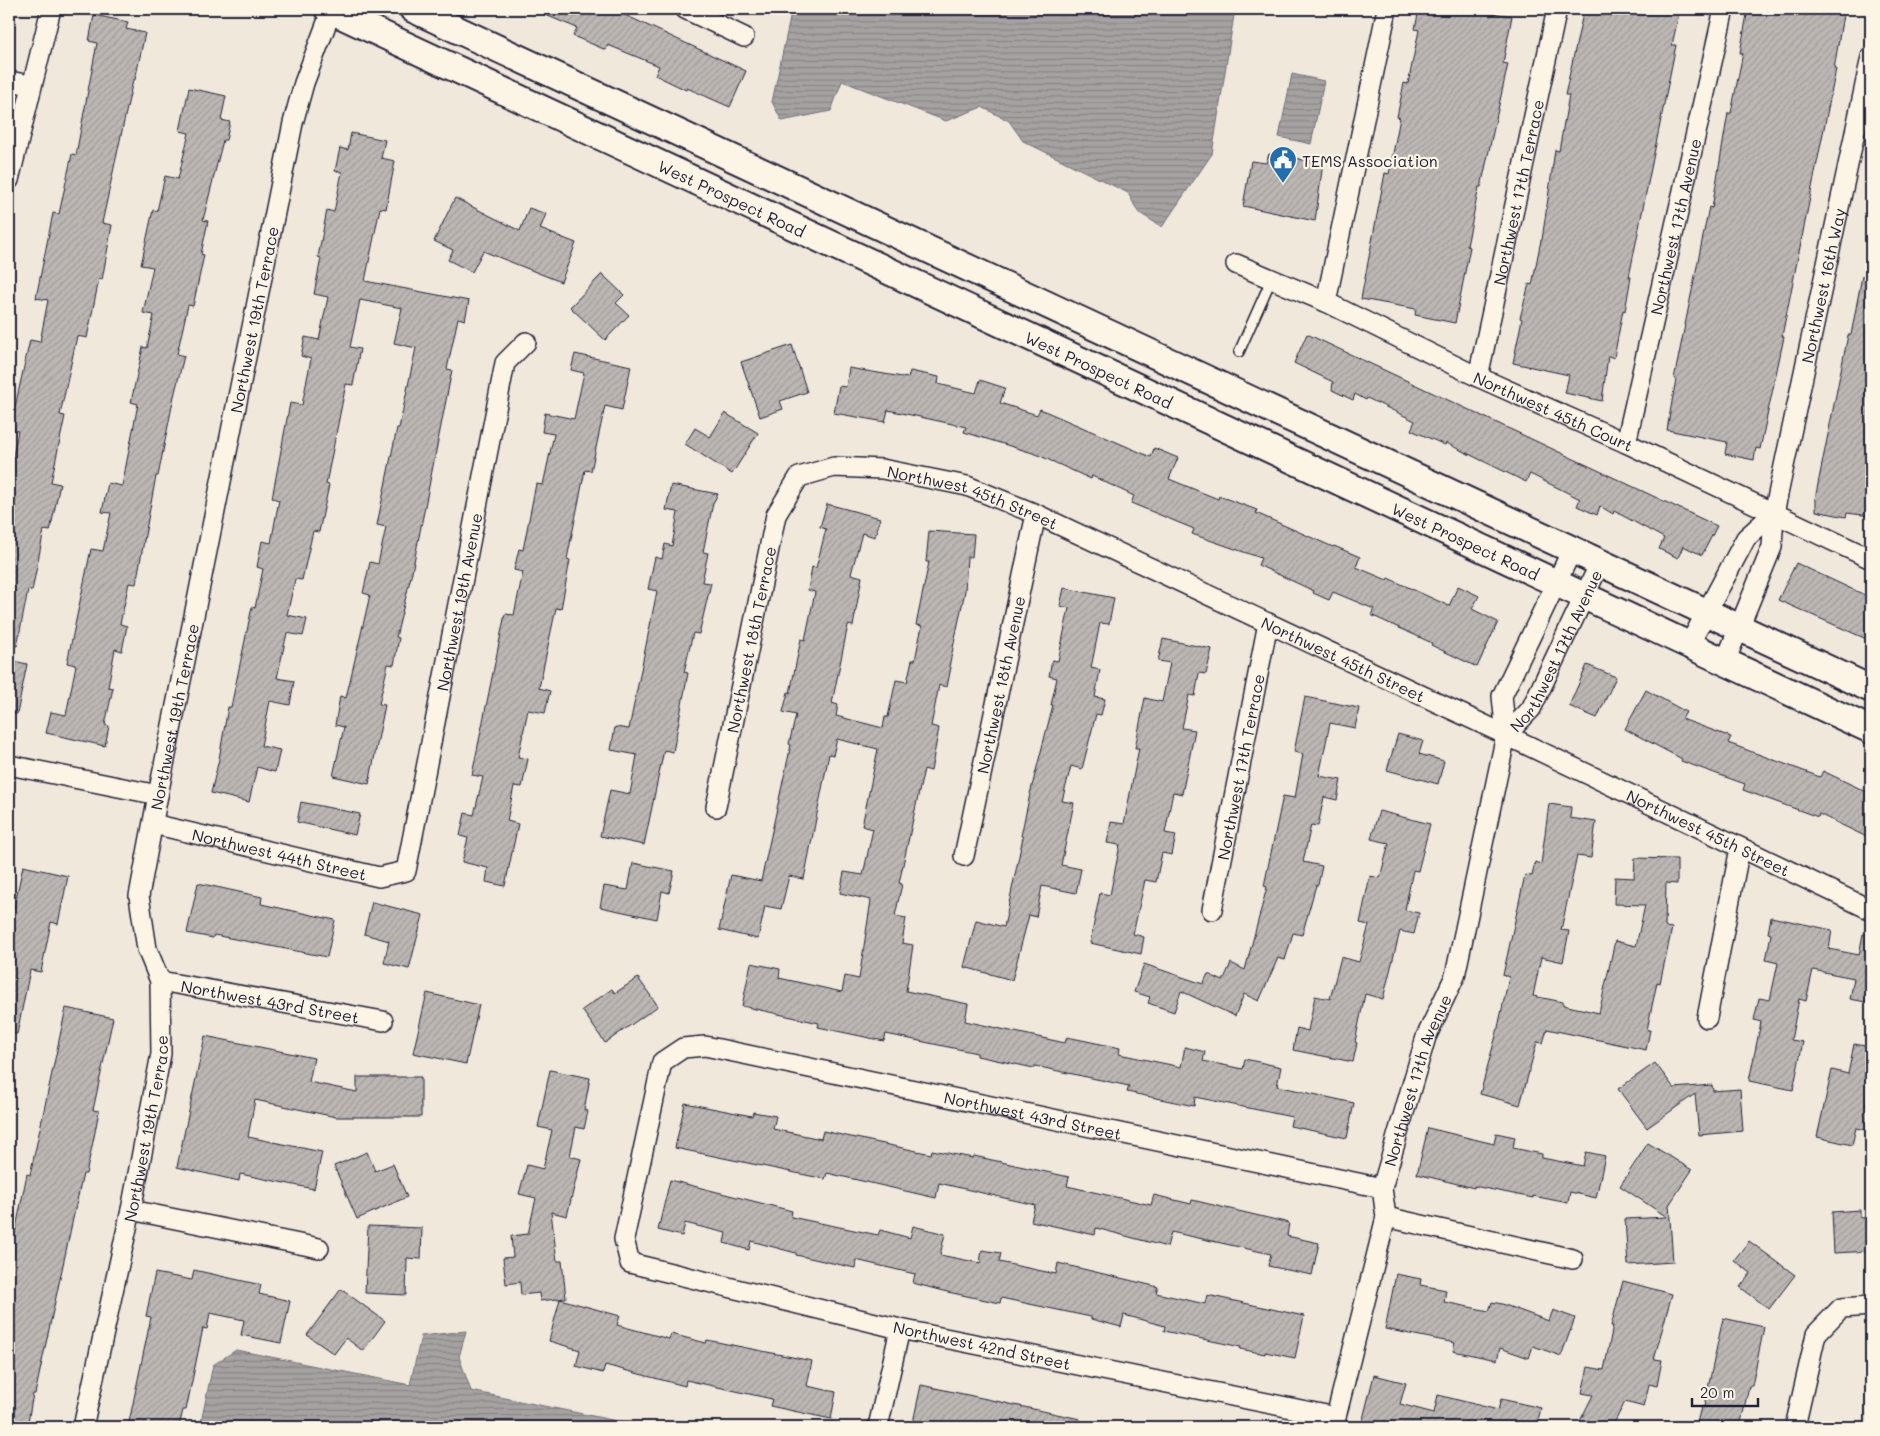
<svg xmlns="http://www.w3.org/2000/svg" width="1880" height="1436" font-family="Mali,sans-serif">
<defs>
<pattern id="water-rules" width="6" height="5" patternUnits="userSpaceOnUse" patternTransform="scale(1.25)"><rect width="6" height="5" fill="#a6a2a2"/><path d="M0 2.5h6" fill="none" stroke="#878485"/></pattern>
<pattern id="building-hatch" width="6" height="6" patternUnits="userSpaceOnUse" patternTransform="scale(1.25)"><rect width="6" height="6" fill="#bcb7b3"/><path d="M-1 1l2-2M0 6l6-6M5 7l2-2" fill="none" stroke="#a19d9b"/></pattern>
</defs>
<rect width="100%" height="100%" fill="#efe8db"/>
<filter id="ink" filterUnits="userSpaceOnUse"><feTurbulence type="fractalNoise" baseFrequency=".02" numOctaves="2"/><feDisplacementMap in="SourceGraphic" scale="10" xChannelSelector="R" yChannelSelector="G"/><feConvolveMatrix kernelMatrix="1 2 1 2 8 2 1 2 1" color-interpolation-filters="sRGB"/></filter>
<g filter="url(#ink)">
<g fill="url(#water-rules)" stroke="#716f79">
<path d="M792,9h443l-23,145 -50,73 -24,-15 -10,-19 -105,-52 -14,-20 -27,-14 -36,14 -104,-40 -11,30 -49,10 -10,-19z"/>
<path d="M1292,74l32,7 -13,63 -32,-7z"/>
<path d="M466,1331l-7,26 12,34 175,36h-446l13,-62 23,-15 174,35 11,-49z"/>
</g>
<g fill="url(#building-hatch)" stroke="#22223b">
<path d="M531,9h81l134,62 -16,36 -43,-19 -1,2 -31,-15 4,-9 -51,-21 -2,5 -33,-14 4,-8z"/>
<path d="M1419,9h48l45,7 -9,47 5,1 -27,123h-2l-12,59 3,1 -15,76 -40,-8 1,-6 -55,-10 24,-126 4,1 11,-56 -3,-1 7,-34 4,1 11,-54 -4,-1z"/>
<path d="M1584,9h96l-8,36h4l-47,232h2l-6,34 -2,-1 -9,48 -6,-2 -6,45 -37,-8 4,-18 -56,-12 9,-44 -2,-1 9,-34 3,1 9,-45h1l13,-90 4,1 10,-56h-4z"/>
<path d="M1748,9h96l-10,60h2l-54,267 2,1 -24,112 -4,-1 -2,12 -29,-6 2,-12 -60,-12 9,-51h-2l35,-172 3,1 16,-95h3l12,-60h-3z"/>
<path d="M94,15l34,7 -2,7 19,4 -10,47h-2l-31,143 10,2 -10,55 -3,-1 -12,59 -10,-2 -17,79 5,1 -14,66 9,2 -10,47 -6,-1 -12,61 -4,-1 -11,56 -8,-1v-179h2l7,-35 -8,-2 20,-89 10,2 8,-42 -12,-2 17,-85 6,1 13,-60 4,1 21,-112 -8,-2z"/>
<path d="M189,88l37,8 -5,24 9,2 -4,18h-3l-20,80 5,1 -7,33 3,1 -11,51 -5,-1 -11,49 7,2 -10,40 -16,80h-2l-20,108 -7,-1 -9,41 7,2 -5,25 -7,-2 -7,38 5,1 -8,37 4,1 -4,20 -59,-13 5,-21 15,3 10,-50 -9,-2 24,-114 12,2 8,-38 -9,-1 6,-29 14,3 16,-82 -7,-2 12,-55 4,1 7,-33 -11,-2 10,-46 -12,-2 12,-55 4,1 8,-35 13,3 11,-46 -9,-2z"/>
<path d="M351,133l34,7 -4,18 14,3 -9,48 -6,-1 -15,73 104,20 -4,19 -7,-2 -11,51 5,1 -40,202 -16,65 3,1 -5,27 -6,-1 -9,40 6,1 -16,79 -36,-8 11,-49 -9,-2 5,-29 6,2 24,-103 -7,-2 7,-31 8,2 8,-37 -9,-2 10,-49 10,-48h2l17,-80 -22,-5 8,-35 -42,-8 -10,47 10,2 -7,36 -7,-1 -20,100 3,1 -10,47 -6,-1 -11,49 -7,-1 -8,36 20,4 -4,17 -16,-3 -10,45 17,3 -4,24 -20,-4 -9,45 19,4 -5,22 -18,-5 -8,35 -38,-9 8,-34 9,-52h3l21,-100 3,1 8,-39 -6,-2 5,-26 9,2 8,-43 -7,-2 18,-95 12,2 9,-46 -10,-3 4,-19 14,3 9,-43 -14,-3 7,-36 -3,-1 9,-47 7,2 8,-40 -7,-1 5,-23 8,2z"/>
<path d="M1269,154l54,9 -8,58 -72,-15 8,-45 15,2z"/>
<path d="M455,198l65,33 9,-23 17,6 -6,15 36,14 -15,39 -78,-31 -11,21 -24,-12 5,-10 -19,-9z"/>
<path d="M602,274l22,21 -8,8 13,12 -24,25 -35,-33z"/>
<path d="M1862,276l9,1v239l-24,-3 -1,4 -30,-6v-11l-1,-1 33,-164h3z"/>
<path d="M1307,334l410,192 -15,29 -19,-9 -5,12 -19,-9 5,-11 -50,-27 -1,3 -13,-8 -3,9 -20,-9 3,-7 -50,-25 -4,8 -80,-39 -1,2 -34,-15 4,-9 -48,-23 -1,2 -11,-6 -2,6 -21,-10 1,-8 -39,-19z"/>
<path d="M792,345l15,47 -27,9 3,8 -23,8 -19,-55z"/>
<path d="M575,354l56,12 -9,44 -17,-4 -14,65 -6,-1 -18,89 3,1 -9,49 -5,-1 -17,80 11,3 -5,22 -17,-3 -10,47 10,2 -6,28 -8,-1 -7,35 11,3 -13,62 -19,-4 2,-14 -26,-6 6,-24 -8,-2 5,-23 9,2 9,-38 -11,-2 33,-161 9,1 9,-43 -9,-2 5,-21 4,1 13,-66 7,1 11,-51 -12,-2 3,-19 29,6 10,-46 -13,-3z"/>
<path d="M849,368l59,10 2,-7 29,6 -1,7 38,9 4,-13 25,8 -5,15 37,12 3,-6 111,48 3,-9 24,10 -9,21 49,20 1,-3 38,14 -1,3 77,34 1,-1 26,11 -4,10 31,13 1,-2 61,28 9,-20 21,10 -7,13 26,13 -21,45 -46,-22 1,-2 -61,-28 3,-6 -41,-17 -4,8 -16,-7 1,-2 -56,-26 3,-7 -69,-24 2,-5 -63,-26 3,-7 -42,-20 -1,3 -55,-25 -72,-22 2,-5 -78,-17 -3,12 -51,-9 5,-27 7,1z"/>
<path d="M725,413l33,20 -26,41 -47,-30 10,-16 15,9z"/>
<path d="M671,485l47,9 -5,9 -10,49 5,1 -6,29 9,1 -12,51 -6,-1 -9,39 4,1 -15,79 -9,-2 -20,95 -44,-9 10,-46 20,4 7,-39 -26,-5 4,-23 14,2 28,-138 -9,-2 7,-32 7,2 3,-15 7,2 6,-34 -12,-2z"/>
<path d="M827,504l53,14 -5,19 -13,-4 -11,41 11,3 -9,49 -5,-1 -16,78 6,2 -2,11 47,12 2,-11h3l8,-37 11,2 5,-22h3l7,-34 -6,-1 13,-63h-3l3,-31 45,3 -2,23h-5l-2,34 -16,76h2l-4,20 -8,-2 -8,41 8,2 -8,43 -7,-2 -25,114 3,1 -7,32 11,2 -4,25 11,2 -7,46 62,13 -3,17 100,22 2,-6 53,11 -1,6 62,13 4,-20 20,5 -2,9 40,8 2,-10 36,8 -4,19 77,17 -7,35 -57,-12 2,-9 -97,-20 -1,9 -67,-14 2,-6 -94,-20 -1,2 -57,-12v-3l-91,-19 -2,7 -66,-14 1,-4 -77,-17 9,-43 29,6 -1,9 63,14 3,-16 14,3 12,-79 -31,-7 4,-21 19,3 10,-46 -11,-3 16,-77 -41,-10 -4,16 -4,-1 -25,125 -15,-3 -8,33 -16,-3 -7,33 -39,-9 12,-55 30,6 30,-136 -2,-1 7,-29 -13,-3 5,-20 2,1 11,-54 4,1 10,-48 -7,-2 4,-23 4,1 10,-39 -6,-2z"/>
<path d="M1796,563l75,35v43l-93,-41z"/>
<path d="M1064,588l50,10 -5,26 -9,-1 -9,45 9,2 -5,27 10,2 -4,16 -5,-1 -14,55 -11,-3 -9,35 12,2 -13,62 20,4 -5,24 -34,-7 -6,31 -7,-2 -17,65 -48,-13 12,-47 28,7 19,-90 -2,-1 9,-42 23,-89h-2l6,-27 -8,-2 3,-16 6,1 11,-53 -9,-2z"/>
<path d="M1163,639l49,10 -6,25 -7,-1 -4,23 -6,-1 -7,33 13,2 -13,64 -9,-2 -8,41 11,2 -4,20 -10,-2 -6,29 -11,-2 -12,54 11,3 -3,17 -51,-11 10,-50 10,2 10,-50 -13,-2 4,-21 13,2 15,-76h-4l10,-50 17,4 8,-39 -12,-2z"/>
<path d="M9,660l18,4 -10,50 -8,-1z"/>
<path d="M1587,665l29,12 -19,41 -28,-12z"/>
<path d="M1646,690l40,22 -4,7 49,18 -3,6 92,34 3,-6 48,23v45l-52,-25 -1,3 -75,-27 2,-6 -64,-23 1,-2 -57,-30z"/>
<path d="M1305,697l54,11 -4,20 -25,-5 -11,53 22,4 -4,20 -13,-3 -6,29 -7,-1 -8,37 19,4 -4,19h-2l-14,50 -9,-2 -8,27 -7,-2 -19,43 -15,-7 -9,22 -54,-25 -7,21 -26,-9 2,-6 -16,-5 10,-28 59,20 5,-10 15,7 8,-18 14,7 22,-83 -3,-1 19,-90 12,2 8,-44 -9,-2z"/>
<path d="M1398,734l25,7 -4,13 25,7 -6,23 -51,-14z"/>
<path d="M301,802l59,12 -5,21 -58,-13z"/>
<path d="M1549,804l22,3 -1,11 26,4 -5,36 -14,-2 -16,74 8,1 -6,31 -22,-5 -8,39 30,6v3l36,8 16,-72 21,5 9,-41 -31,-1 1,-27 19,1 1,-20 42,1v25l-11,-1 -1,44 7,1 -12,55 -3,-1 -10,48h3l-4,20 -99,-21 -4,14 -6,-1 -17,63 -40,-11 17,-62 12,-55 -6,-2 22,-100 7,1 3,-14 6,2z"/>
<path d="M1379,811l51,13 -12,47 -5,-1 -8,40 14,3 -5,21 -14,-3 -17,68 -18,-5 -10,48 2,1 -4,19 -60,-12 4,-22 11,3 7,-35 15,3 11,-42 18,5 10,-37 -9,-2 10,-47 10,2 9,-35 -18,-4z"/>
<path d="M633,863l41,8 -5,22 -7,-2 -5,28 -57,-12 4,-21 24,4z"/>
<path d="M23,866l45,10 -10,48 -7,-2 -10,50 -11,-2 -13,64 -8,-1v-102z"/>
<path d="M198,883l64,14 -1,7 74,16 -8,37 -113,-22 -1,3 -26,-5z"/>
<path d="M372,902l51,13 -14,54 -25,-6 5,-22 -25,-7z"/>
<path d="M1771,917l61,13 -3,19 30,6 4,-21 8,1v68l-21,-4 4,-21 -41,-8 -7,31 -7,-2 -8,41 12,2 -10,48 -44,-9 12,-59 -7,-2 5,-22 11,2 8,-37 -12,-3 5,-26 -3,-1z"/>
<path d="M638,978l20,28 -53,37 -23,-33 30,-21 3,4z"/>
<path d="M427,993l52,12 -13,59 -53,-11z"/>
<path d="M66,1008l47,10 -20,92 6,1 -5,26 -8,37h-3l-9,40 -39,180h-2l-6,33h-18v-165l18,-88 3,1z"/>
<path d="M205,1036l109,22 -5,24 48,10v-15h64v40h-85l-81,-17 -7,37 74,15 -8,37 -74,-15 -1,7 -62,-14z"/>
<path d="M1854,1044l17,3v36l-5,22 5,1v25l-15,-3 -4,17 -35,-8 15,-67 16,4z"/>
<path d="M1655,1063l19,25 38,-3 1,6 27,-2 3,42 -44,4 -4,-41 -48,34 -29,-39z"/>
<path d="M550,1070l40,8 -6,32 4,1 -4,18 -8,-2 -6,29 11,3 -14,57 -16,-4 6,49h5l4,37 -26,3 -1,-8 -18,2 -1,-13 -14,2 -3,-26 10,-1 -2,-21 17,-2 8,-36 -17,-4 8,-29 16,4 9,-39 -14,-3z"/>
<path d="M685,1103l67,13 1,-4 23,4 -3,13 48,10 2,-8 108,23 1,-4 41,8 1,-2 95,21 -2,9 84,19 3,-10 37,9 1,-4 97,23 -2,13 32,7 -7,32 -44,-9 3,-12 -100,-22 -4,15 -71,-19 -1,7 -64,-14 4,-16 -96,-22 -3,15 -109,-25 -2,6 -150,-31z"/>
<path d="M1428,1128l66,16 2,-11 19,4 -2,11 29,6v4l41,8 3,-14 19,4 -9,42 -26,-6 -2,11 -35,-7v2l-59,-12v2l-57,-14z"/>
<path d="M1648,1143l44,27 -23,35 4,57 -45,3 -3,-46 42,-2 -47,-31z"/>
<path d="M367,1152l8,19 18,-7 14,33 -50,22 -23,-53z"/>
<path d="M670,1180l122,31 -1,6 87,18 2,-5 30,8 3,-12 32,8 -5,21 40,8 2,-13 19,3 -2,9 57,12 2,-11 100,24 -2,6 49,11 2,-9 97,21 -9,42 -30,-6v2l-25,-5 1,-2 -77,-16 1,-5 -41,-11 -3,12 -30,-8v-2l-90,-19 -1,5 -57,-12 -30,-8 2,-9 -59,-14 -1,8 -59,-13v-2l-45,-12 -2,9 -25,-7 2,-10 -41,-10 -3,13 -24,-6z"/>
<path d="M1860,1210v8l11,-1v34l-37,2 -2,-41z"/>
<path d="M368,1226l54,2 -1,31 -14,-1 -1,37 -41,-2z"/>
<path d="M1749,1241l46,34 -26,34 -29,-22 11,-14 -17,-13z"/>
<path d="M194,1270l67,15 -2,9 31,7 -9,42 -40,-8 3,-15 -34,-7 -3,16 -4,-1 -17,82h-3l-4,17h-51l23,-110 -5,-1 9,-43 37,7z"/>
<path d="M1396,1274l25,5 -1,6 26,5 -2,12 45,9 3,-9 10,2 47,17 4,-11 22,8 -14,38 -28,-10 -4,12 -29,-10 -3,12 -44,-9 2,-8 -70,-14z"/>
<path d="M1623,1281l49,13 -18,65 8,1 -5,26 -8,-2 -5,23 -19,-5 -13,25h-35l16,-32 -11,-2 6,-26 16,3 9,-44h-2z"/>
<path d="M341,1289l44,32 -22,30 -17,-13 -12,16 -27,-19z"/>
<path d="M560,1299l60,17 -3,9 52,14 2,-5 35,9 1,-3 105,21 -5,25 29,6 -5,27 -61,-13 2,-7 -86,-19 -1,6 -80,-21 -2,8 -27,-7 4,-16 -31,-9z"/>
<path d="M1723,1318l41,9 -12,59h-3l-9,41h-44l5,-20h3z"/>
<path d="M1374,1375l32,8 -6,21 34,9 4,-18 60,15 3,-11 40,9 -3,12 2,1 -1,6h-178z"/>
<path d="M921,1385l159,34 -1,8h-167z"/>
</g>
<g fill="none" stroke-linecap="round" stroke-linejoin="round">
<defs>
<path id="service" d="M1239,352l32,-72"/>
<g id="minor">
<path d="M685,9l59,28"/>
<path d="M9,81l22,4"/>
<path d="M9,180l42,-171"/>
<path id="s1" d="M1236,264l90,38 152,75 148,66 245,116"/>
<path d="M1326,302l61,-293"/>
<path id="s2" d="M1478,377l79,-368"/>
<path id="s3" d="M1626,443l98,-434"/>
<path d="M1689,645l57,-107 28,-25"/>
<path id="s4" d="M1725,662l47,-115 2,-34 97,-456"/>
<path id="s5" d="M1506,735l25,-26 69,-146"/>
<path d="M9,765l149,30"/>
<path id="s6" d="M716,807l60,-292 23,-38 35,-10 48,2 85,17 69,28 470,221 365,175"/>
<path id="s7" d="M153,824l226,53 27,-6 99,-508 21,-21"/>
<path id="s8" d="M964,856l72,-342"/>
<path id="s9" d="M1212,910l56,-287"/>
<path id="s10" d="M160,981l223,40"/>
<path d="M1707,1018l33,-170"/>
<path d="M131,1210l188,38"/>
<path d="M1386,1217l187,42"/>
<path id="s11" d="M1336,1417l-436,-88 -270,-66 -6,-24 38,-177 21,-14 22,-2 677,142"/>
<path id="s12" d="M83,1427l48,-217 30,-156 -1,-73 -13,-32 -8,-53 19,-101 135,-672 11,-40 28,-74"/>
<path d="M878,1427l22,-98"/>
<path id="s13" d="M1335,1427l1,-10 50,-200 -4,-29 44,-151 29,-61 51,-241 -4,-39 70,-146"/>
<path d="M1795,1427l21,-93 25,-26 30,-2"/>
</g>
<g id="secondary">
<path id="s14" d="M328,9l1543,721"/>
<path d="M413,9l1458,680"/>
</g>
</defs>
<use href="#service" stroke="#22223b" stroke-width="12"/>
<use href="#minor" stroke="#22223b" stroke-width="22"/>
<use href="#secondary" stroke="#22223b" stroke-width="30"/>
<use href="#service" stroke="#fcf5e5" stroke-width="9"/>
<use href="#minor" stroke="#fcf5e5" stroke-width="19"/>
<use href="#secondary" stroke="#fcf5e5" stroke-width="26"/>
</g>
</g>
<defs>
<symbol id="civic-pin" viewBox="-11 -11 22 30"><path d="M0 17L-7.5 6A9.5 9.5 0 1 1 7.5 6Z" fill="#1f6fb2" stroke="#fcf5e5"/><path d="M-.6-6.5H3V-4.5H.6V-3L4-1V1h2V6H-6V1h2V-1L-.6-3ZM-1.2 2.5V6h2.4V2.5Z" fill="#fff"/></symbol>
</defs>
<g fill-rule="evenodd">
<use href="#civic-pin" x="1267" y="144" width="32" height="43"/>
</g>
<g text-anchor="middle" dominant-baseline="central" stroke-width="4.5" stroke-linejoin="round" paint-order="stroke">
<g font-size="16" fill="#22223b" stroke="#fcf5e5" text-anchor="start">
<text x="1302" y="160">TEMS Association</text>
</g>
<g font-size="16" fill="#22223b" stroke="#fcf5e5">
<text stroke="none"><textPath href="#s2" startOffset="189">Northwest 17th Terrace</textPath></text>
<text stroke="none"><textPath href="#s14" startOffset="446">West Prospect Road</textPath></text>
<text stroke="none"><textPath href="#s3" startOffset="222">Northwest 17th Avenue</textPath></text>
<text stroke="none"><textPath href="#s4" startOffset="391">Northwest 16th Way</textPath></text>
<text stroke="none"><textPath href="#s12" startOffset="1130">Northwest 19th Terrace</textPath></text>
<text stroke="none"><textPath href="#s14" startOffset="851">West Prospect Road</textPath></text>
<text stroke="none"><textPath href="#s1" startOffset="350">Northwest 45th Court</textPath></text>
<text stroke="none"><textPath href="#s6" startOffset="522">Northwest 45th Street</textPath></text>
<text stroke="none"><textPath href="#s14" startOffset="1256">West Prospect Road</textPath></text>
<text stroke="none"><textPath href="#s7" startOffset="534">Northwest 19th Avenue</textPath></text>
<text stroke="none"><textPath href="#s6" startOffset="171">Northwest 18th Terrace</textPath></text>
<text stroke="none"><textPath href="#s5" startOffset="99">Northwest 17th Avenue</textPath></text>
<text stroke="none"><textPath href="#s6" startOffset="928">Northwest 45th Street</textPath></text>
<text stroke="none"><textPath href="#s8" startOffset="175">Northwest 18th Avenue</textPath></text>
<text stroke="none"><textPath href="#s12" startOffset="725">Northwest 19th Terrace</textPath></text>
<text stroke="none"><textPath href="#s9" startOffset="146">Northwest 17th Terrace</textPath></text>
<text stroke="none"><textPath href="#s6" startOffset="1332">Northwest 45th Street</textPath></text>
<text stroke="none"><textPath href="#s7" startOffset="130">Northwest 44th Street</textPath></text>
<text stroke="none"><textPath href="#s10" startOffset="112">Northwest 43rd Street</textPath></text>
<text stroke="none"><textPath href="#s13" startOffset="359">Northwest 17th Avenue</textPath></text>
<text stroke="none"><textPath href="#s11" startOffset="1311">Northwest 43rd Street</textPath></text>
<text stroke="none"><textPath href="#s12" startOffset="305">Northwest 19th Terrace</textPath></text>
<text transform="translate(982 1345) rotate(12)">Northwest 42nd Street</text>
</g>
</g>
<rect width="1880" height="1436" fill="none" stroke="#fcf5e5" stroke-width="30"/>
<rect x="15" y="15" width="1850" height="1406" fill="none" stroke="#22223b" stroke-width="2" filter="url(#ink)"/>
<path d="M1692 1398v8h66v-8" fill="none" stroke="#22223b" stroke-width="2.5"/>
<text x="1700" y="1398" font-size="15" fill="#22223b" stroke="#fcf5e5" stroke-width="4" paint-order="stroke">20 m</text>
</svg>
